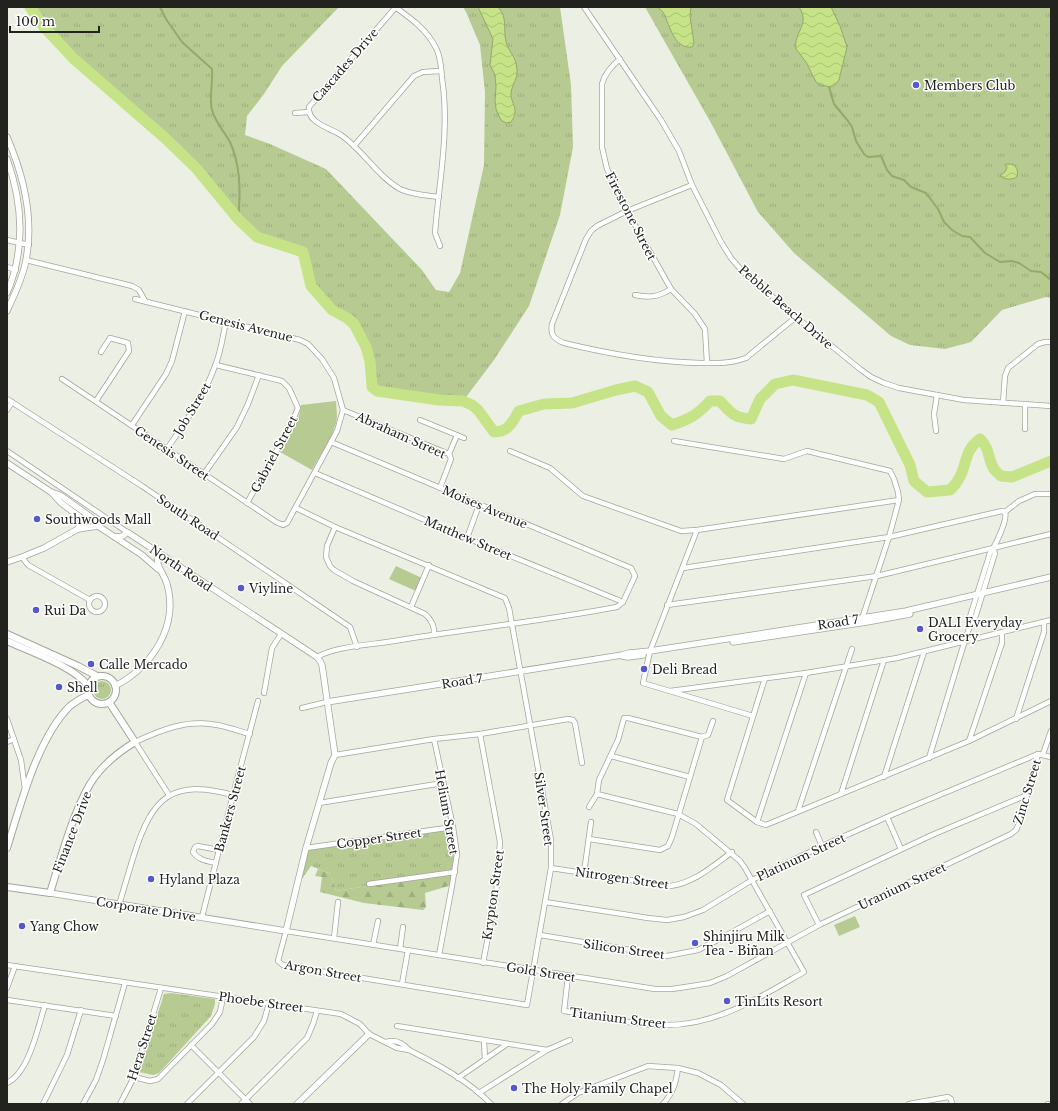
<svg xmlns="http://www.w3.org/2000/svg" width="1058" height="1111" font-family="'Libre Baskerville',serif">
<defs>
<pattern id="grass-tufts" width="24" height="20" patternUnits="userSpaceOnUse"><rect width="24" height="20" fill="#b7ca92"/><path d="M3 7l-1-3M5 7V3M7 7l1-3M15 17l-1-3M17 17v-4M19 17l1-3" fill="none" stroke="#9dad7d"/></pattern>
<pattern id="forest-firs" width="22" height="20" patternUnits="userSpaceOnUse"><rect width="22" height="20" fill="#b7ca92"/><path d="M5 1l3.5 6h-7zM16 11l3.5 6h-7z" fill="#9dad7d"/></pattern>
<pattern id="water-waves" width="16" height="10" patternUnits="userSpaceOnUse"><rect width="16" height="10" fill="#c6e388"/><path d="M0 5q4-4 8 0t8 0" fill="none" stroke="#aac275"/></pattern>
</defs>
<rect width="100%" height="100%" fill="#ecf0e4"/>
<g fill="url(#grass-tufts)">
<path d="M30,7h309l-57,59 -18,28 -17,22 -2,19 25,9 56,25 96,101 14,20 13,2 11,-19 24,-108 1,-73 -5,-47 -14,-33 -3,-5h97l11,78 2,62 -13,68 -31,91 -35,54 -31,41c-18,-1 -79,-4 -91,-14l-2,-26 -4,-14 -12,-23 -7,-6 -15,-8 -21,-24 -8,-34 -46,-15 -19,-18 -42,-51 -31,-30 -91,-79 -30,-32z"/>
<path d="M645,7h406v291l-5,-1 -44,13 -31,32 -26,7 -35,-4 -19,-9 -97,-83 -36,-41 -47,-89z"/>
<circle cx="102" cy="690" r="9"/>
<path d="M453,828l1,44 -118,19 -5,-17 -20,-8 -15,21 10,-38z"/>
<path d="M171,993l44,6v5l-4,12 -52,57 -6,2 -14,-3 25,-78z"/>
</g>
<path fill="url(#forest-firs)" d="M318,869l13,5 5,17 118,-19 -2,13 -27,8 1,14 -3,3 -59,-7 -44,-11 2,-15 -7,-1z"/>
<g fill="#b7ca92">
<path d="M1051,32v16l-10,-5z"/>
<path d="M336,401c0,5 1,11 1,16 -1,15 -18,40 -25,53l-32,-18c7,-13 21,-33 21,-47z"/>
<path d="M396,566l26,12 -6,13 -27,-12z"/>
<path d="M855,916l5,11 -21,9 -5,-11z"/>
<path d="M167,997l21,3 -1,9 -21,-3z"/>
</g>
<g fill="url(#water-waves)" stroke="#95a968">
<path d="M478,7h20c10,11 5,22 8,35 3,11 10,13 11,28 1,9 -5,14 -6,23 0,12 9,16 0,29l-5,1 -5,-3 -5,-11 -1,-9 1,-13 -1,-12 -5,-10 3,-26z"/>
<path d="M657,7h34l-1,9 4,27 -2,4c-18,2 -22,-21 -28,-33 -1,-3 -4,-5 -7,-7z"/>
<path d="M799,7h32l9,19 7,21 -8,33 -4,5 -4,2 -10,-2 -5,-3 -10,-20 -10,-13c-3,-17 15,-24 3,-42z"/>
<path d="M1005,164c10,-1 14,4 12,13 -6,3 -11,3 -17,-1l5,-4 2,-4z"/>
</g>
<g fill="none" stroke-linecap="round" stroke-linejoin="round">
<g stroke="#95a968" stroke-width="2">
<path d="M160,7l6,12 16,23 30,27c1,12 -3,31 0,41 3,12 12,21 18,32 11,24 11,51 8,77"/>
<path d="M829,87l5,17 14,17 4,6 4,14 8,13 4,3 13,-1 6,14 5,6 12,4 7,7 15,6 12,16 6,13 8,8 10,6 8,1 15,16 15,9 12,-1 7,2 12,8 10,1 10,8"/>
</g>
<path stroke="#c6e388" stroke-width="11" d="M30,7l14,20 30,32 91,79 31,30 42,51 19,18 46,15 8,34 21,24 15,8 7,6 12,23 4,14 2,26 5,4 62,9 24,1 9,4 6,5 16,22c15,0 18,-10 25,-21l25,-7 28,-1 44,-13 19,-4 13,6 13,24 11,9c18,-6 25,-10 38,-24h10c11,12 14,17 31,18l9,-20 15,-15 18,-4 74,15 12,7 31,63 4,16 13,11 23,-2c3,-3 6,-6 8,-10 10,-15 5,-29 22,-41 11,11 7,19 14,30 2,3 5,5 7,7l11,1 39,-16"/>
<defs>
<g id="minor">
<path d="M395,7c17,12 32,23 41,41 5,9 5,20 6,30 8,52 -3,103 -7,155l5,13"/>
<path d="M396,7l-87,100c-2,16 21,21 32,28 22,15 36,41 59,54 12,6 26,6 39,8"/>
<path d="M584,7l77,113 18,31 13,34 29,57 10,16 11,13 54,46 64,52 11,8 13,6 15,5 65,12 87,6"/>
<path d="M620,59c-8,7 -15,14 -18,25v63l5,22 20,42 44,78 24,25 10,15 2,34"/>
<path d="M295,113l14,-1"/>
<path d="M354,146l60,-70 9,-4 18,-1"/>
<path d="M692,185l-65,26 -30,15 -6,5 -5,8 -34,85c-2,11 2,15 12,19 45,11 90,19 136,20 16,0 31,1 46,-5l50,-41"/>
<path d="M7,240l22,5"/>
<path d="M26,260l106,26 7,4 6,11"/>
<path d="M7,267l9,3"/>
<path d="M635,295c15,3 23,2 36,-6"/>
<path d="M216,365l66,16 7,7 9,20 -8,19 -43,76"/>
<path d="M62,379l214,143 7,3 4,-2 50,-92 6,-21 -9,-32 -12,-19 -14,-15 -8,-4 -165,-41"/>
<path d="M7,399l135,87 208,141 7,20"/>
<path d="M96,401l33,-50 -1,-8 -18,-5 -9,14"/>
<path d="M1003,403l2,-27 3,-8 30,-24 7,-2h6"/>
<path d="M7,410l5,-8"/>
<path d="M343,410l106,44 2,5 -11,29"/>
<path d="M420,420l44,18"/>
<path d="M132,425l34,-51 6,-13 13,-50"/>
<path d="M1025,429v-24"/>
<path d="M936,431l-2,-17 3,-19"/>
<path d="M674,441l110,18 23,-8 83,20 4,8 4,13 1,8 -10,37 -27,82"/>
<path d="M167,449c18,-27 37,-52 48,-83 6,-14 8,-31 11,-45"/>
<path d="M7,451l120,81"/>
<path d="M510,451l40,17 33,28 98,35 16,-1 202,-30"/>
<path d="M449,454l8,-19"/>
<path d="M315,473l152,65 156,64"/>
<path d="M204,474l33,-47 11,-23 11,-29"/>
<path d="M296,508l39,19 170,71 4,10 42,232v28l-24,137 -244,-40 -5,-4 8,-30 369,58h17l20,-3 18,-3 17,-7 92,-51 192,-91 5,-4 4,-9 18,-67"/>
<path d="M1005,512l14,-11 16,-7h16"/>
<path d="M335,527l-8,19 -1,11 4,9 4,4 19,11 72,33c7,6 10,12 9,21"/>
<path d="M697,530l-47,121 -7,32 110,33"/>
<path d="M467,538l12,-33"/>
<path d="M22,557l6,8 62,35"/>
<path d="M683,568l206,-31 113,-26 3,1c3,8 -10,34 -15,41l-21,67 1,6"/>
<circle cx="97" cy="604" r="8"/>
<path d="M667,605l210,-29 174,-42"/>
<path d="M411,607l18,-42"/>
<path d="M317,657c19,-11 54,-12 77,-16 74,-12 149,-20 223,-34l6,-5 12,-26 -4,-8 -300,-126"/>
<path d="M765,678l-38,122 30,22 9,3 203,-84 82,-40"/>
<path d="M670,691l136,-18 91,-15 154,-38"/>
<path d="M264,693l8,-45 9,-14"/>
<path d="M302,708l25,-6"/>
<path d="M7,719l14,41 4,29"/>
<path d="M1016,719l28,-87v-10"/>
<path d="M480,734l20,108 -4,53 -13,68"/>
<path d="M434,739l19,88 4,27 -5,32 -13,69"/>
<path d="M969,741l33,-98v-11"/>
<path d="M7,742l7,-3"/>
<path d="M1043,754l8,-23"/>
<path d="M335,755l99,-16 46,-5 88,-15 5,1 2,3 7,40"/>
<path d="M611,756l79,21"/>
<path d="M929,758l36,-118 5,-14 3,-4 3,-7 19,-62 -2,-5"/>
<path d="M884,777l40,-125"/>
<path d="M841,794l43,-134"/>
<path d="M169,795l-34,-53c26,-12 52,-23 82,-17 11,2 22,6 33,9"/>
<path d="M319,803l124,-20"/>
<path d="M589,807l8,-13 2,-14 19,-40 6,-22h4l74,19 6,-2 5,-14"/>
<path d="M798,811l54,-162"/>
<path d="M887,817l14,32"/>
<path d="M757,822l49,-149"/>
<path d="M816,832l6,14"/>
<path d="M589,839l71,11 8,-4 4,-9 30,-100"/>
<path d="M306,848l147,-21"/>
<path d="M216,863c-9,-2 -18,-3 -23,-11l2,-5 3,-1 21,4"/>
<path d="M551,868l119,18c24,-3 43,-20 62,-34"/>
<path d="M584,873l7,-51"/>
<path d="M369,884l86,-12"/>
<path d="M545,902l103,16 19,2 17,-3 19,-7 49,-30 70,-34 72,-32 144,-60 13,3"/>
<path d="M119,905c5,-17 10,-34 15,-50 18,-57 37,-77 99,-60"/>
<path d="M202,917l31,-122 25,-94"/>
<path d="M819,925l-15,-30 128,-60 95,-40"/>
<path d="M540,935l127,21 31,-6 29,-15 43,-24"/>
<path d="M334,938l4,-36"/>
<path d="M373,945l5,-24"/>
<path d="M400,949l3,-22"/>
<path d="M7,965l334,49 19,10 9,10 28,14 12,2"/>
<path d="M568,976l-4,35c33,5 68,14 103,14 51,0 95,-29 137,-53l-59,-104 -5,-7 -44,-37 -18,-10 -81,-20"/>
<path d="M402,984l6,-34"/>
<path d="M7,988l8,-22"/>
<path d="M7,1000l109,16"/>
<path d="M397,1026l150,24 23,-10"/>
<path d="M484,1041l1,18"/>
<path d="M386,1042c9,-3 17,1 23,8 28,14 60,31 82,54"/>
<path d="M191,1045l59,59"/>
<path d="M134,1077l16,4 8,-2 54,-55 8,-12 3,-15"/>
<path d="M458,1078l49,-34"/>
<path d="M7,1083c22,-10 31,-56 38,-78"/>
<path d="M479,1093l68,-43"/>
<path d="M43,1104l24,-49 14,-45"/>
<path d="M83,1104l13,-24 7,-20 22,-77"/>
<path d="M120,1104l14,-27 27,-89"/>
<path d="M187,1104l67,-67 10,-16 5,-18"/>
<path d="M241,1104l66,-66 6,-14 4,-13"/>
<path d="M562,1104l16,-11 70,-27 30,2 20,5 23,12 22,19"/>
<path d="M663,1104c10,-11 13,-21 15,-36"/>
<path d="M909,1104l39,-7 3,2 1,5"/>
<path d="M1048,1104h3"/>
</g>
<g id="tertiary">
<path d="M7,137c16,37 27,82 19,123 -3,18 -12,35 -19,51"/>
<path d="M7,159c16,45 19,89 0,134"/>
<path d="M7,463l44,29 10,11 19,14 1,8 -3,4"/>
<path d="M51,492l9,3 35,25 3,6 44,29 16,14"/>
<path d="M7,562l15,-5 22,-9 34,-19 20,-3"/>
<path d="M733,642l134,-20 43,-8"/>
<path d="M622,656l6,1 15,-2"/>
<path d="M115,686c37,-19 64,-60 52,-102 -4,-13 -12,-17 -9,-31"/>
<path d="M327,702l295,-47 7,-2 21,-2 256,-40 145,-34"/>
<path d="M50,893l236,38 20,-83 25,-85 4,-8 -13,-90 -2,-4 -3,-4 -190,-125 -4,4 -8,1"/>
<path d="M297,1104l72,-70"/>
</g>
<g id="secondary">
<path d="M7,634l71,32 19,10"/>
<path d="M7,641c22,10 68,26 81,45"/>
<circle cx="102" cy="690" r="14"/>
<path d="M7,848c13,-42 31,-111 63,-142 5,-4 12,-8 18,-11"/>
<path d="M7,887l43,6c11,-35 22,-78 40,-109 11,-18 27,-31 45,-42l-26,-40"/>
</g>
</defs>
<use href="#minor" stroke="#a2a69b" stroke-width="6"/>
<use href="#tertiary" stroke="#a2a69b" stroke-width="7"/>
<use href="#secondary" stroke="#a2a69b" stroke-width="8"/>
<use href="#minor" stroke="#fff" stroke-width="4.5"/>
<use href="#tertiary" stroke="#fff" stroke-width="5.5"/>
<use href="#secondary" stroke="#fff" stroke-width="6"/>
</g>
<g fill="#5559d0" stroke="#fff" stroke-width="1.5">
<circle cx="916" cy="85" r="4"/>
<circle cx="37" cy="519" r="4"/>
<circle cx="241" cy="588" r="4"/>
<circle cx="36" cy="610" r="4"/>
<circle cx="920" cy="629" r="4"/>
<circle cx="91" cy="664" r="4"/>
<circle cx="644" cy="669" r="4"/>
<circle cx="59" cy="687" r="4"/>
<circle cx="151" cy="879" r="4"/>
<circle cx="22" cy="926" r="4"/>
<circle cx="695" cy="943" r="4"/>
<circle cx="727" cy="1001" r="4"/>
<circle cx="514" cy="1088" r="4"/>
</g>
<g text-anchor="middle" dominant-baseline="central" stroke-width="3" stroke-linejoin="round" paint-order="stroke">
<g font-size="12" fill="#22231f" stroke="#fff">
<text transform="translate(345 65) rotate(-49)">Cascades Drive</text>
<text transform="translate(631 216) rotate(63)">Firestone Street</text>
<text transform="translate(786 307) rotate(41)">Pebble Beach Drive</text>
<text transform="translate(246 326) rotate(14)">Genesis Avenue</text>
<text transform="translate(192 409) rotate(-59)">Job Street</text>
<text transform="translate(401 435) rotate(24)">Abraham Street</text>
<text transform="translate(172 453) rotate(34)">Genesis Street</text>
<text transform="translate(274 454) rotate(-62)">Gabriel Street</text>
<text transform="translate(485 507) rotate(23)">Moises Avenue</text>
<text transform="translate(188 517) rotate(34)">South Road</text>
<text transform="translate(468 538) rotate(23)">Matthew Street</text>
<text transform="translate(181 568) rotate(34)">North Road</text>
<text transform="translate(838 622) rotate(-9)">Road 7</text>
<text transform="translate(462 681) rotate(-9)">Road 7</text>
<text transform="translate(1027 792) rotate(-73)">Zinc Street</text>
<text transform="translate(230 809) rotate(-75)">Bankers Street</text>
<text transform="translate(544 809) rotate(82)">Silver Street</text>
<text transform="translate(447 812) rotate(80)">Helium Street</text>
<text transform="translate(72 832) rotate(-69)">Finance Drive</text>
<text transform="translate(379 838) rotate(-8)">Copper Street</text>
<text transform="translate(801 857) rotate(-25)">Platinum Street</text>
<text transform="translate(622 878) rotate(8)">Nitrogen Street</text>
<text transform="translate(902 886) rotate(-25)">Uranium Street</text>
<text transform="translate(493 895) rotate(-82)">Krypton Street</text>
<text transform="translate(146 909) rotate(9)">Corporate Drive</text>
<text transform="translate(624 949) rotate(8)">Silicon Street</text>
<text transform="translate(323 971) rotate(10)">Argon Street</text>
<text transform="translate(541 972) rotate(9)">Gold Street</text>
<text transform="translate(261 1002) rotate(8)">Phoebe Street</text>
<text transform="translate(618 1018) rotate(7)">Titanium Street</text>
<text transform="translate(142 1047) rotate(-72)">Hera Street</text>
</g>
<g font-size="12" fill="#22231f" stroke="#fff" text-anchor="start">
<text x="924" y="85">Members Club</text>
<text x="45" y="519">Southwoods Mall</text>
<text x="249" y="588">Viyline</text>
<text x="44" y="610">Rui Da</text>
<text x="928" y="622">DALI Everyday<tspan x="928" dy="14">Grocery</tspan></text>
<text x="99" y="664">Calle Mercado</text>
<text x="652" y="669">Deli Bread</text>
<text x="67" y="687">Shell</text>
<text x="159" y="879">Hyland Plaza</text>
<text x="30" y="926">Yang Chow</text>
<text x="703" y="936">Shinjiru Milk<tspan x="703" dy="14">Tea - Biñan</tspan></text>
<text x="735" y="1001">TinLits Resort</text>
<text x="522" y="1088">The Holy Family Chapel</text>
</g>
</g>
<rect width="1058" height="1111" fill="none" stroke="#22231f" stroke-width="16"/>
<path d="M10 26v6h89v-6" fill="none" stroke="#22231f" stroke-width="2"/>
<text x="16" y="26" font-size="12" fill="#22231f" stroke="#ffffff" stroke-width="3" paint-order="stroke">100 m</text>
</svg>
